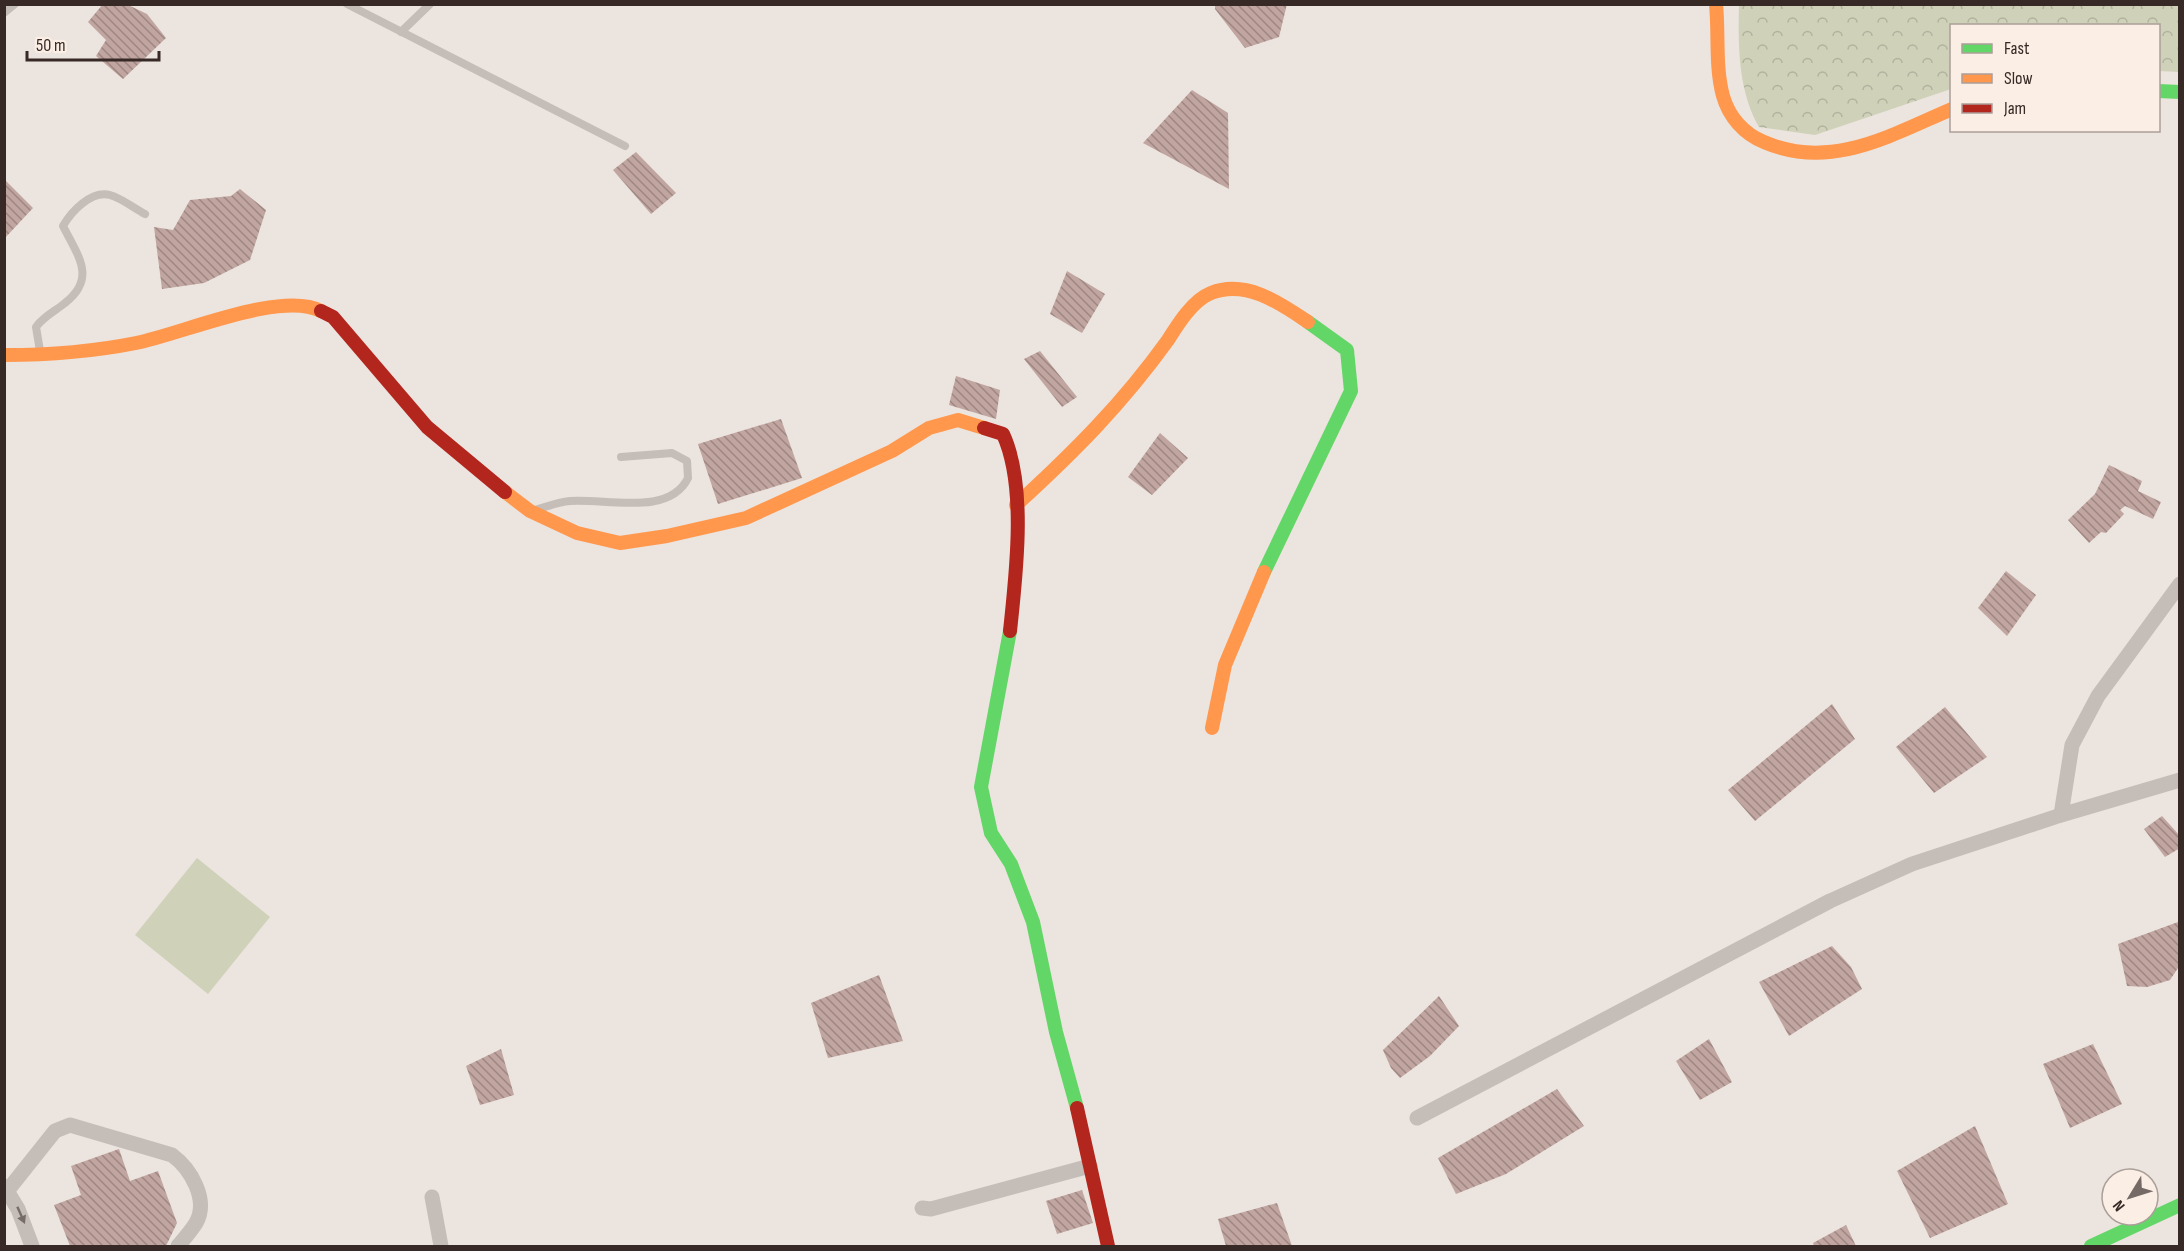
<svg xmlns="http://www.w3.org/2000/svg" width="2184" height="1251" font-family="'Sofia Sans Condensed',sans-serif">
<defs>
<pattern id="forest-crowns" width="20" height="18" patternUnits="userSpaceOnUse" patternTransform="scale(1.5)"><rect width="20" height="18" fill="#cfd1b8"/><path d="M2 6a3 3 0 1 1 6 0M12 15a3 3 0 1 1 6 0" fill="none" stroke="#b2b39e"/></pattern>
<pattern id="building-back-hatch" width="6" height="6" patternUnits="userSpaceOnUse" patternTransform="scale(1.5)"><rect width="6" height="6" fill="#c1a5a0"/><path d="M-1 5l2 2M0 0l6 6M5-1l2 2" fill="none" stroke="#9e8682"/></pattern>
</defs>
<rect width="100%" height="100%" fill="#ece4df"/>
<path fill="url(#forest-crowns)" d="M1739,5h440v67l-20,-1 -1,-45h-206l-1,63 -136,46 -56,-8c-21,-37 -21,-81 -20,-122z"/>
<path fill="#cfd1b8" d="M197,858l73,59 -62,77 -73,-59z"/>
<g fill="url(#building-back-hatch)">
<path d="M103,4h23l21,10 19,24 -43,41 -27,-23 10,-16 -18,-18z"/>
<path d="M1215,4h72l-8,33 -34,11 -30,-39z"/>
<path d="M1192,90l36,23 1,76 -86,-46z"/>
<path d="M636,152l40,41 -25,21 -38,-44z"/>
<path d="M4,179l29,29 -29,31z"/>
<path d="M240,189l26,21 -16,50 -46,23 -42,6 -8,-62 19,3 17,-30 41,-4z"/>
<path d="M1067,271l38,23 -23,39 -32,-19z"/>
<path d="M1040,351l37,46 -15,10 -38,-48z"/>
<path d="M956,376l44,14 -4,29 -47,-14z"/>
<path d="M781,419l21,59 -84,26 -20,-60z"/>
<path d="M1160,433l28,25 -36,37 -24,-18z"/>
<path d="M2109,465l33,16 -4,10 23,11 -8,17 -28,-13 -5,4 4,4 -18,19 -5,-1 -12,11 -21,-23 27,-26z"/>
<path d="M2006,571l30,24 -29,41 -29,-28z"/>
<path d="M1832,704l23,35 -100,82 -27,-31z"/>
<path d="M1945,707l42,50 -53,36 -38,-46z"/>
<path d="M2162,816l18,20v12l-15,9 -21,-28z"/>
<path d="M2178,922l2,43 -10,15 -23,7 -20,-1 -9,-42z"/>
<path d="M1832,946l19,21 11,22 -73,47 -30,-54z"/>
<path d="M879,975l24,66 -75,17 -17,-55z"/>
<path d="M1439,996l20,30 -29,30 -30,22 -9,-10 -8,-18z"/>
<path d="M1709,1039l23,43 -32,18 -24,-39z"/>
<path d="M2093,1044l29,60 -52,24 -27,-64z"/>
<path d="M501,1049l13,46 -34,10 -14,-39z"/>
<path d="M1557,1089l27,37 -78,48 -50,20 -18,-36z"/>
<path d="M1975,1126l33,78 -78,34 -33,-67z"/>
<path d="M119,1149l11,32 28,-10 19,52 -11,23h-96l-16,-41 27,-10 -10,-29z"/>
<path d="M1082,1190l11,33 -36,11 -11,-33z"/>
<path d="M1277,1203l15,43h-66l-8,-27z"/>
<path d="M1846,1225l10,21h-42l-1,-3z"/>
</g>
<g fill="none" stroke-linecap="round" stroke-linejoin="round">
<g stroke="#c5bdb8" stroke-width="8">
<path d="M347,4l278,142"/>
<path d="M4,13l11,-9"/>
<path d="M401,32l29,-28"/>
<path d="M40,351l-4,-24c8,-11 18,-15 29,-24 32,-25 13,-47 -2,-77 8,-14 28,-36 47,-31 11,3 24,13 35,19"/>
<path d="M538,509c10,-3 21,-7 32,-8 35,-3 99,16 118,-23l-1,-17 -15,-8 -51,4"/>
</g>
<g stroke="#c5bdb8" stroke-width="15">
<path d="M2061,815l11,-70 26,-49 82,-112"/>
<path d="M1417,1118l413,-217 82,-37 149,-49 119,-35"/>
<path d="M4,1186l14,23 14,37"/>
<path d="M8,1190l47,-59 15,-6 102,30c19,14 37,45 24,68 -5,8 -12,16 -18,23"/>
<path d="M432,1197l9,49"/>
<path d="M922,1208l9,1 159,-43"/>
</g>
<g stroke="#63d668" stroke-width="14">
<path d="M2158,91l22,1"/>
<path d="M1264,572l87,-181 -4,-41 -39,-28"/>
<path d="M1010,631l-29,156 10,46 20,31 22,58 23,110 21,76"/>
<path d="M2091,1246l89,-41"/>
</g>
<g stroke="#ff974d" stroke-width="14">
<path d="M1716,4c3,30 -1,63 7,92 6,21 21,38 41,46 67,29 127,-7 188,-33"/>
<path d="M4,355c45,0 87,-3 132,-12 46,-9 145,-53 185,-32"/>
<path d="M505,492l25,19 47,22 43,10 47,-7 79,-18 146,-67 37,-23 29,-8 26,8"/>
<path d="M1016,505c58,-53 106,-101 152,-165 10,-16 25,-40 43,-47 35,-14 69,10 97,29"/>
<path d="M1212,728l13,-63 39,-93"/>
</g>
<g stroke="#b3261e" stroke-width="14">
<path d="M321,311l12,6 94,110 78,65"/>
<path d="M984,428l19,6c24,52 13,140 7,197"/>
<path d="M1077,1108l31,138"/>
</g>
</g>
<defs><path id="oneway-solid" d="M-6-.8H1V-3.2L6.5 0L1 3.2V.8H-6Z" transform="scale(1.5)"/></defs>
<use fill="#766c68" href="#oneway-solid" transform="translate(21 1215) rotate(66)"/>
<rect width="2184" height="1251" fill="none" stroke="#362926" stroke-width="12"/>
<rect x="1950" y="24" width="210" height="108" fill="#faeee5" stroke="#ac9f99" stroke-width="1.5"/>
<rect x="1962" y="44" width="30" height="9" fill="#63d668" stroke="#ac9f99" stroke-width="1.5"/>
<text x="2004" y="54" font-size="18" fill="#362926">Fast</text>
<rect x="1962" y="74" width="30" height="9" fill="#ff974d" stroke="#ac9f99" stroke-width="1.5"/>
<text x="2004" y="84" font-size="18" fill="#362926">Slow</text>
<rect x="1962" y="104" width="30" height="9" fill="#b3261e" stroke="#ac9f99" stroke-width="1.5"/>
<text x="2004" y="114" font-size="18" fill="#362926">Jam</text>
<g transform="translate(2130 1197) rotate(232)"><circle r="28" fill="#faeee5" stroke="#ac9f99" stroke-width="1.5"/>
<path d="M0-4.5L10 22L0 15L-10 22Z" fill="#766a67"/>
<text y="-9" font-size="16" font-weight="bold" text-anchor="middle" fill="#362926">N</text>
</g>
<path d="M27 51v9h132v-9" fill="none" stroke="#362926" stroke-width="3"/>
<text x="36" y="51" font-size="18" fill="#362926" stroke="#faeee5" stroke-width="4.5" paint-order="stroke">50 m</text>
</svg>
